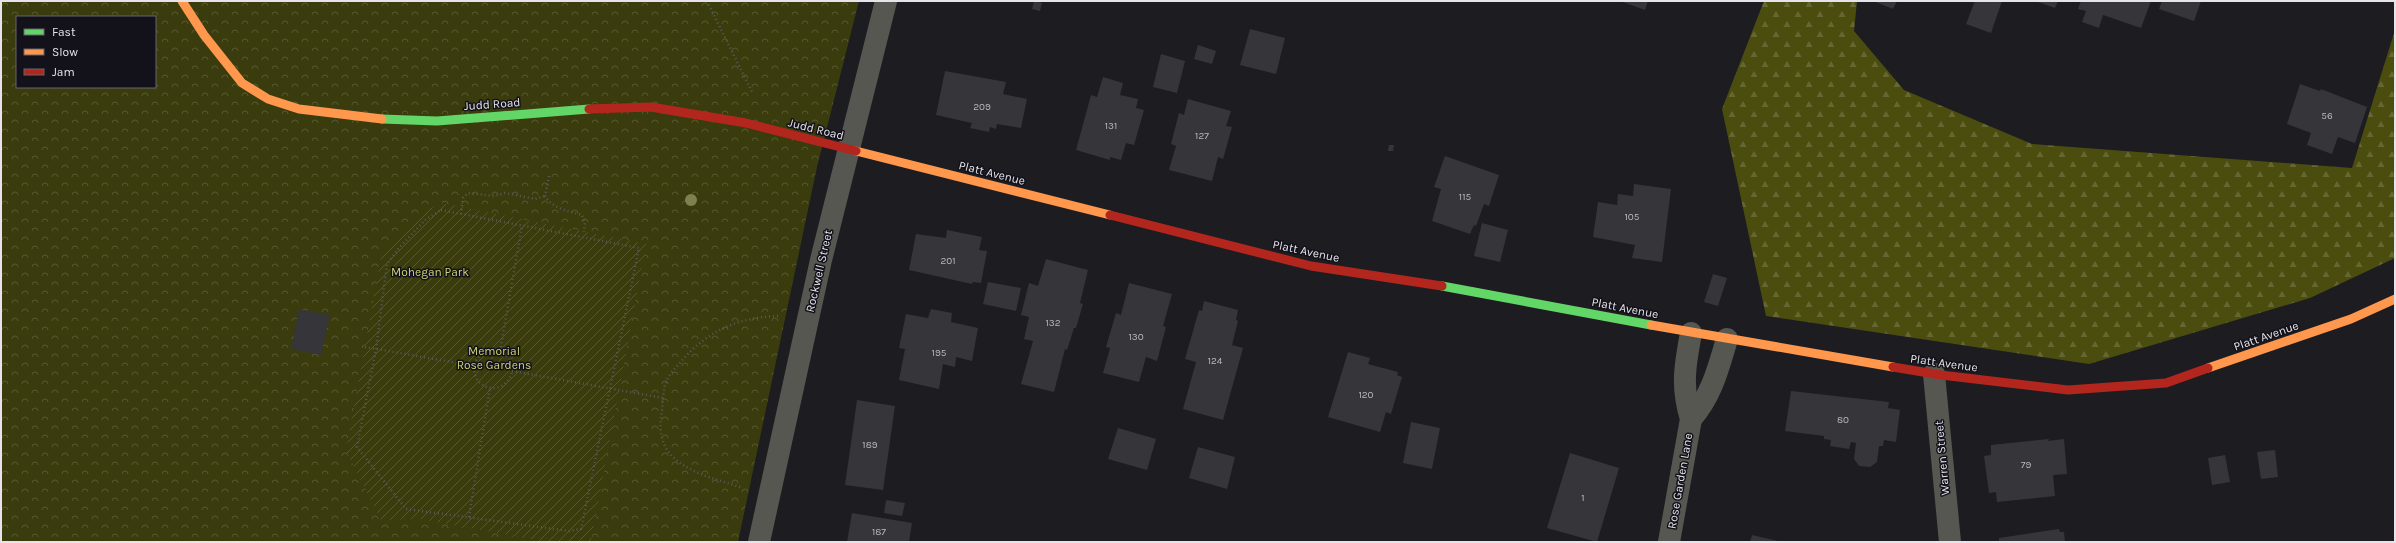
<svg xmlns="http://www.w3.org/2000/svg" width="2396" height="543" font-family="Karla,sans-serif">
<defs>
<pattern id="forest-firs" width="22" height="20" patternUnits="userSpaceOnUse"><rect width="22" height="20" fill="#4b4d0e"/><path d="M5 1l3.5 6h-7zM16 11l3.5 6h-7z" fill="#656631"/></pattern>
<pattern id="park-crowns" width="20" height="18" patternUnits="userSpaceOnUse"><rect width="20" height="18" fill="#3a3c0e"/><path d="M2 6a3 3 0 1 1 6 0M12 15a3 3 0 1 1 6 0" fill="none" stroke="#565831"/></pattern>
<pattern id="garden-furrows" width="10" height="10" patternUnits="userSpaceOnUse"><rect width="10" height="10" fill="#3a3c0e"/><path d="M-1 1l2-2M0 10L10 0M9 11l2-2" fill="none" stroke="#565831"/></pattern>
</defs>
<rect width="100%" height="100%" fill="#1d1c21"/>
<path fill="url(#forest-firs)" d="M1764,1h93l-3,30 50,59 128,54 320,24 43,-138v228l-85,40 -221,66 -323,-48 -44,-207z"/>
<path fill="url(#park-crowns)" fill-rule="evenodd" d="M1,1h858l-42,166 -79,375h-737zM17,17h138v70h-138z"/>
<path fill="url(#garden-furrows)" d="M442,203l204,41 -55,298h-44l-128,-23 -38,1 -35,-69 35,-194 42,-45z"/>
<g fill="#36353a">
<path d="M1034,1l8,2 -2,8 -8,-2z"/>
<path d="M1620,1h28l-3,9z"/>
<path d="M1873,1h24l-4,8z"/>
<path d="M1975,1h27l-11,32 -25,-9z"/>
<path d="M2035,1h23l-3,7z"/>
<path d="M2081,1h70l-10,27 -38,-13 -4,13 -17,-6 4,-11 -8,-2z"/>
<path d="M2162,1h39l-7,20 -35,-12z"/>
<path d="M1250,29l35,9 -9,36 -36,-9z"/>
<path d="M1198,45l18,6 -4,13 -18,-5z"/>
<path d="M1161,54l24,7 -8,32 -24,-6z"/>
<path d="M945,71l61,11 -3,12 24,5 -6,29 -24,-4 -1,5 -6,-2 -1,5 -19,-4 2,-5 -36,-8z"/>
<path d="M1103,77l20,6 -3,12 18,4 -2,9 8,2 -10,35 -8,-2 -5,17 -11,-3v3l-34,-10 15,-55 6,2z"/>
<path d="M2300,84l20,7 1,-2 46,18 -12,36 -17,-6 -6,17 -25,-9 4,-12 -24,-9z"/>
<path d="M1188,99l43,12 -5,15 6,1 -9,32 -5,-2 -6,24 -43,-11 7,-24 -5,-2 8,-31 5,2z"/>
<path d="M1389,145h5l-1,6h-5z"/>
<path d="M1445,156l54,19 -10,31 -5,-2 -8,22 -2,-1 -4,9 -38,-13 9,-32 -7,-2z"/>
<path d="M1634,184l37,5 -9,73 -30,-4 3,-13 -42,-8 5,-35 19,3 1,-11 15,2z"/>
<path d="M1482,223l26,7 -8,32 -26,-6z"/>
<path d="M947,230l35,7 -3,13 8,1 -6,32 -8,-1 -1,2 -63,-14 7,-36 30,4z"/>
<path d="M1046,259l42,11 -8,33 3,1 -7,24h-2l-7,22 -2,-1 -11,43 -33,-8 12,-43 -9,-2 5,-22 -8,-2 8,-32 9,3z"/>
<path d="M1713,274l14,4 -9,28 -14,-4z"/>
<path d="M988,282l33,6 -5,23 -33,-7z"/>
<path d="M1129,283l43,11 -9,32 3,1 -9,34 -11,-4 -7,25 -36,-9 7,-25 -4,-1 10,-34 5,2z"/>
<path d="M1204,301l34,9 -2,10 2,1 -6,24 11,3 -20,72 -40,-11 13,-47 -11,-3 14,-49 3,1z"/>
<path d="M299,309l31,6 -9,40 -30,-6z"/>
<path d="M931,309l21,4 -1,9 27,6 -6,33 -16,-4 -1,10 -12,-3 -4,25 -40,-9 6,-31 -6,-1 7,-34 22,4z"/>
<path d="M1348,352l22,6 -2,6 30,8 -1,3 5,2 -11,37 -5,-2 -6,20 -52,-15z"/>
<path d="M1791,391l98,11 -1,6 12,2 -4,32 -12,-2 -1,6h-4l-2,16 -7,5 -11,-1 -5,-7 2,-16 -5,-1 -2,7 -19,-3 1,-6 -7,-1v-3l-39,-5z"/>
<path d="M857,400l38,6 -12,84 -38,-5z"/>
<path d="M1411,422l29,6 -8,41 -29,-6z"/>
<path d="M1118,428l38,11 -9,31 -39,-11z"/>
<path d="M2049,439l-1,2 16,-2 3,35 -14,1 2,21 -58,6 -1,-10 -7,1 -5,-37 7,-1v-10z"/>
<path d="M1198,447l37,10 -8,32 -38,-11z"/>
<path d="M2275,450l3,27 -17,2 -4,-27z"/>
<path d="M1570,453l49,15 -22,74 -50,-14z"/>
<path d="M2225,455l5,27 -18,3 -4,-27z"/>
<path d="M886,500l19,3 -3,13 -18,-3z"/>
<path d="M852,513l60,10 -3,19h-62z"/>
<path d="M2059,529l1,3h4l1,10h-66v-4z"/>
<path d="M1752,535l26,6v1h-28z"/>
</g>
<g fill="none" stroke-linecap="round" stroke-linejoin="round">
<g stroke="#595a57" stroke-width="2.5" stroke-dasharray="1 3" stroke-linecap="butt">
<path d="M707,1l45,91"/>
<path d="M549,176l-4,20c8,13 24,15 37,19l3,7 -1,10"/>
<path d="M441,210l198,38 -58,281 -12,2 -163,-22 -49,-62 19,-98 11,-85 12,-16 26,-28z"/>
<path d="M461,214l2,-16 5,-5 26,3 11,-3 30,6 10,-3"/>
<path d="M365,347l110,19"/>
<circle cx="493" cy="369" r="19"/>
<path d="M500,351l22,-125"/>
<path d="M512,371l151,27"/>
<path d="M740,487c-24,-8 -61,-16 -74,-39 -7,-12 -6,-26 -4,-38 1,-9 1,-20 4,-28 2,-6 9,-14 14,-19 25,-31 58,-46 98,-47"/>
<path d="M469,517l21,-129"/>
</g>
<g stroke="#565750" stroke-width="22">
<path d="M1934,374l16,168"/>
<path d="M1691,419c21,-24 27,-50 36,-80"/>
<path d="M759,542l62,-282 65,-259"/>
<path d="M1669,542l22,-123c-10,-32 -6,-54 0,-86"/>
</g>
<g stroke="#63d668" stroke-width="9">
<path d="M382,119l55,2 152,-12"/>
<path d="M1442,286l209,39"/>
</g>
<g stroke="#ff974d" stroke-width="9">
<path d="M182,1l22,34 38,48 26,16 31,10 83,10"/>
<path d="M856,151l254,64"/>
<path d="M1651,325l242,42"/>
<path d="M2208,368l143,-49 44,-20"/>
</g>
<g stroke="#b3261e" stroke-width="9">
<path d="M589,109l62,-2 95,16 110,28"/>
<path d="M1110,215l201,51 131,20"/>
<path d="M1893,367l48,8 127,15 98,-7 42,-15"/>
</g>
</g>
<circle fill="#7e814f" cx="691" cy="200" r="6"/>
<g text-anchor="middle" dominant-baseline="central" stroke-width="3" stroke-linejoin="round" paint-order="stroke">
<g font-size="10" fill="#bab8be">
<text x="982" y="107">209</text>
<text x="2327" y="116">56</text>
<text x="1111" y="126">131</text>
<text x="1202" y="136">127</text>
<text x="1465" y="197">115</text>
<text x="1632" y="217">105</text>
<text x="948" y="261">201</text>
<text x="1053" y="323">132</text>
<text x="1136" y="337">130</text>
<text x="939" y="353">195</text>
<text x="1215" y="361">124</text>
<text x="1366" y="395">120</text>
<text x="1843" y="420">80</text>
<text x="870" y="445">189</text>
<text x="2026" y="465">79</text>
<text x="1583" y="498">1</text>
<text x="879" y="532">187</text>
</g>
<g font-size="12" fill="#e6e4ea" stroke="#131119">
<text transform="translate(492 104) rotate(-4)">Judd Road</text>
<text transform="translate(816 129) rotate(14)">Judd Road</text>
<text transform="translate(992 173) rotate(14)">Platt Avenue</text>
<text transform="translate(1306 251) rotate(12)">Platt Avenue</text>
<text transform="translate(819 271) rotate(-77)">Rockwell Street</text>
<text transform="translate(1625 308) rotate(11)">Platt Avenue</text>
<text transform="translate(2266 336) rotate(-19)">Platt Avenue</text>
<text transform="translate(1944 363) rotate(8)">Platt Avenue</text>
<text transform="translate(1942 458) rotate(-95)">Warren Street</text>
<text transform="translate(1680 481) rotate(-80)">Rose Garden Lane</text>
</g>
<g font-size="12" fill="#cdd474" stroke="#131119">
<text x="430" y="272">Mohegan Park</text>
<text x="494" y="351">Memorial<tspan x="494" dy="14">Rose Gardens</tspan></text>
</g>
</g>
<rect width="2396" height="543" fill="none" stroke="#e6e4ea" stroke-width="4"/>
<rect x="16" y="16" width="140" height="72" fill="#131119" stroke="#67656d"/>
<rect x="24" y="29" width="20" height="6" fill="#63d668" stroke="#67656d"/>
<text x="52" y="36" font-size="12" fill="#e6e4ea">Fast</text>
<rect x="24" y="49" width="20" height="6" fill="#ff974d" stroke="#67656d"/>
<text x="52" y="56" font-size="12" fill="#e6e4ea">Slow</text>
<rect x="24" y="69" width="20" height="6" fill="#b3261e" stroke="#67656d"/>
<text x="52" y="76" font-size="12" fill="#e6e4ea">Jam</text>
</svg>
